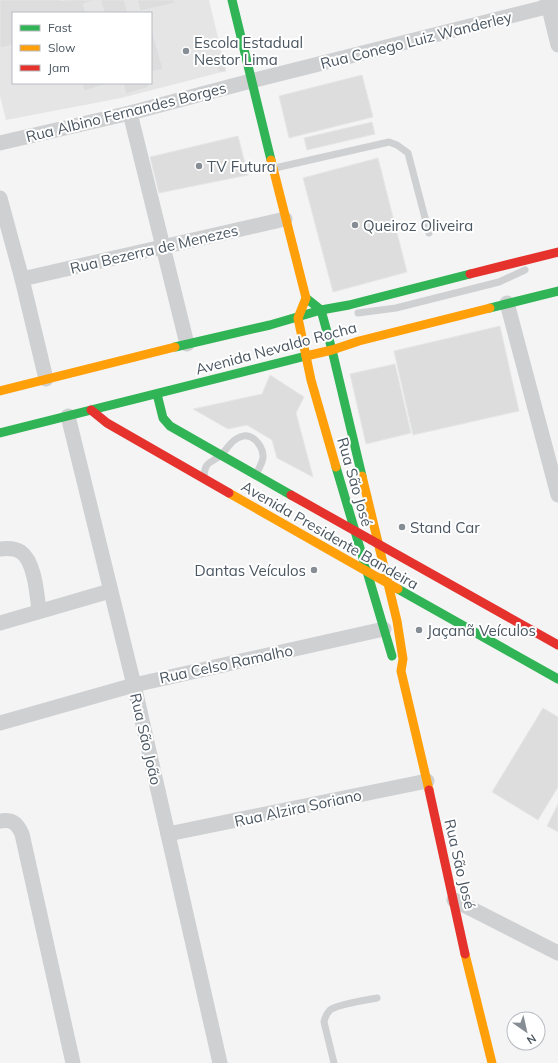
<svg xmlns="http://www.w3.org/2000/svg" width="558" height="1063" font-family="Mulish,sans-serif">
<rect width="100%" height="100%" fill="#f4f4f4"/>
<path fill="#e6e5e6" fill-rule="evenodd" d="M0,0h209l17,71 -105,27 -115,22 -6,-24zM13,13h138v70h-138z"/>
<g fill="#ddddde" stroke="#e5e6e7">
<path d="M0,0h61v1l5,-1h31l-14,4 3,9h-73v32l-13,3z"/>
<path d="M101,0h23l4,13h-24z"/>
<path d="M137,0h37l1,3 -35,8z"/>
<path d="M151,27l12,42 -12,3z"/>
<path d="M223,61l3,10 -7,1 -3,-10z"/>
<path d="M362,75l11,42 -84,21 -10,-42z"/>
<path d="M82,83h25v1l-23,7z"/>
<path d="M123,83h25l1,4 -23,7z"/>
<path d="M372,122l3,12 -68,16 -3,-12z"/>
<path d="M238,136l10,39 -89,18 -9,-36z"/>
<path d="M378,158l29,114 -74,20 -30,-114z"/>
<path d="M500,326l19,85 -106,24 -19,-84z"/>
<path d="M395,364l16,69 -45,11 -16,-70z"/>
<path d="M270,375l34,22 -8,16 17,64 -36,-19 -5,-18 -25,-15 -19,4 -35,-20 69,-15z"/>
<path d="M543,708l15,9v70l-20,33 -46,-28z"/>
<path d="M558,804v28l-11,-6z"/>
</g>
<g fill="none" stroke-linecap="round" stroke-linejoin="round">
<g stroke="#ced0d2" stroke-width="7">
<path d="M275,168l114,-26 8,3 11,8 21,80"/>
<path d="M358,313l38,-5 103,-26 26,-12"/>
<path d="M204,477c1,-18 8,-13 18,-23 6,-6 9,-14 18,-17 11,-5 22,7 23,18 1,6 -4,12 -6,18"/>
<path d="M334,1063l-10,-41c1,-5 3,-9 6,-12 8,-6 36,-10 47,-12"/>
</g>
<g stroke="#ced0d2" stroke-width="15">
<path d="M547,0l11,45"/>
<path d="M130,113l57,231"/>
<path d="M0,143l130,-30 121,-32 307,-77"/>
<path d="M0,198l22,81 24,100"/>
<path d="M22,279l263,-60"/>
<path d="M507,303l51,192"/>
<path d="M68,416l66,269 86,378"/>
<path d="M0,549c7,-1 15,-1 21,3 14,10 16,43 18,59"/>
<path d="M0,623l110,-32"/>
<path d="M0,723l134,-38 250,-56"/>
<path d="M0,821c12,-2 17,2 22,13l51,229"/>
<path d="M168,834l259,-53"/>
<path d="M454,900l104,53"/>
</g>
<g stroke="#30b455" stroke-width="9">
<path d="M232,0l39,160"/>
<path d="M306,298l15,12 11,40 30,126"/>
<path d="M490,308l68,-17"/>
<path d="M175,347l95,-22 51,-15 28,-5 121,-31"/>
<path d="M157,394l6,24 7,8 121,69"/>
<path d="M0,433l306,-77"/>
<path d="M336,467l56,189"/>
<path d="M398,589l160,90"/>
</g>
<g stroke="#ff9f0a" stroke-width="9">
<path d="M271,160l35,138 -8,20 13,62 25,87"/>
<path d="M306,356l26,-6 27,-9 131,-33"/>
<path d="M0,391l175,-44"/>
<path d="M362,476l35,145 6,38 -2,12 28,119"/>
<path d="M229,493l169,96"/>
<path d="M465,954l27,109"/>
</g>
<g stroke="#e5322d" stroke-width="9">
<path d="M470,274l88,-22"/>
<path d="M91,410l16,13 122,70"/>
<path d="M291,495l267,150"/>
<path d="M429,790l36,164"/>
</g>
</g>
<g fill="#868d94" stroke="#fff" stroke-width="1.5">
<circle cx="186" cy="51" r="4"/>
<circle cx="199" cy="166" r="4"/>
<circle cx="355" cy="225" r="4"/>
<circle cx="402" cy="527" r="4"/>
<circle cx="314" cy="570" r="4"/>
<circle cx="419" cy="630" r="4"/>
</g>
<g text-anchor="middle" dominant-baseline="central" stroke-width="4" stroke-linejoin="round" paint-order="stroke">
<g font-size="15" fill="#4a5661" stroke="#fff">
<text transform="translate(416 40) rotate(-14)">Rua Conego Luiz Wanderley</text>
<text transform="translate(126 112) rotate(-14)">Rua Albino Fernandes Borges</text>
<text transform="translate(154 249) rotate(-13)">Rua Bezerra de Menezes</text>
<text transform="translate(276 348) rotate(-15)">Avenida Nevaldo Rocha</text>
<text transform="translate(355 482) rotate(74)">Rua São José</text>
<text transform="translate(330 535) rotate(30)">Avenida Presidente Bandeira</text>
<text transform="translate(226 664) rotate(-12)">Rua Celso Ramalho</text>
<text transform="translate(146 739) rotate(77)">Rua São João</text>
<text transform="translate(298 808) rotate(-12)">Rua Alzira Soriano</text>
<text transform="translate(460 864) rotate(77)">Rua São José</text>
</g>
<g font-size="15" fill="#4a5661" stroke="#fff" text-anchor="start">
<text x="194" y="42">Escola Estadual<tspan x="194" dy="17">Nestor Lima</tspan></text>
<text x="207" y="166">TV Futura</text>
<text x="363" y="225">Queiroz Oliveira</text>
<text x="410" y="527">Stand Car</text>
<text x="306" y="570" text-anchor="end">Dantas Veículos</text>
<text x="427" y="630">Jaçanã Veículos</text>
</g>
</g>
<rect x="12" y="12" width="140" height="72" fill="#ffffff" stroke="#b7bbc0"/>
<rect x="20" y="25" width="20" height="6" fill="#30b455" stroke="#b7bbc0"/>
<text x="48" y="32" font-size="12" fill="#4a5661">Fast</text>
<rect x="20" y="45" width="20" height="6" fill="#ff9f0a" stroke="#b7bbc0"/>
<text x="48" y="52" font-size="12" fill="#4a5661">Slow</text>
<rect x="20" y="65" width="20" height="6" fill="#e5322d" stroke="#b7bbc0"/>
<text x="48" y="72" font-size="12" fill="#4a5661">Jam</text>
<g transform="translate(526 1031) rotate(146)"><circle r="19" fill="#ffffff" stroke="#b7bbc0"/>
<path d="M0-3L7 15L0 10L-7 15Z" fill="#868d94"/>
<text y="-6" font-size="11" font-weight="bold" text-anchor="middle" fill="#4a5661">N</text>
</g>
</svg>
